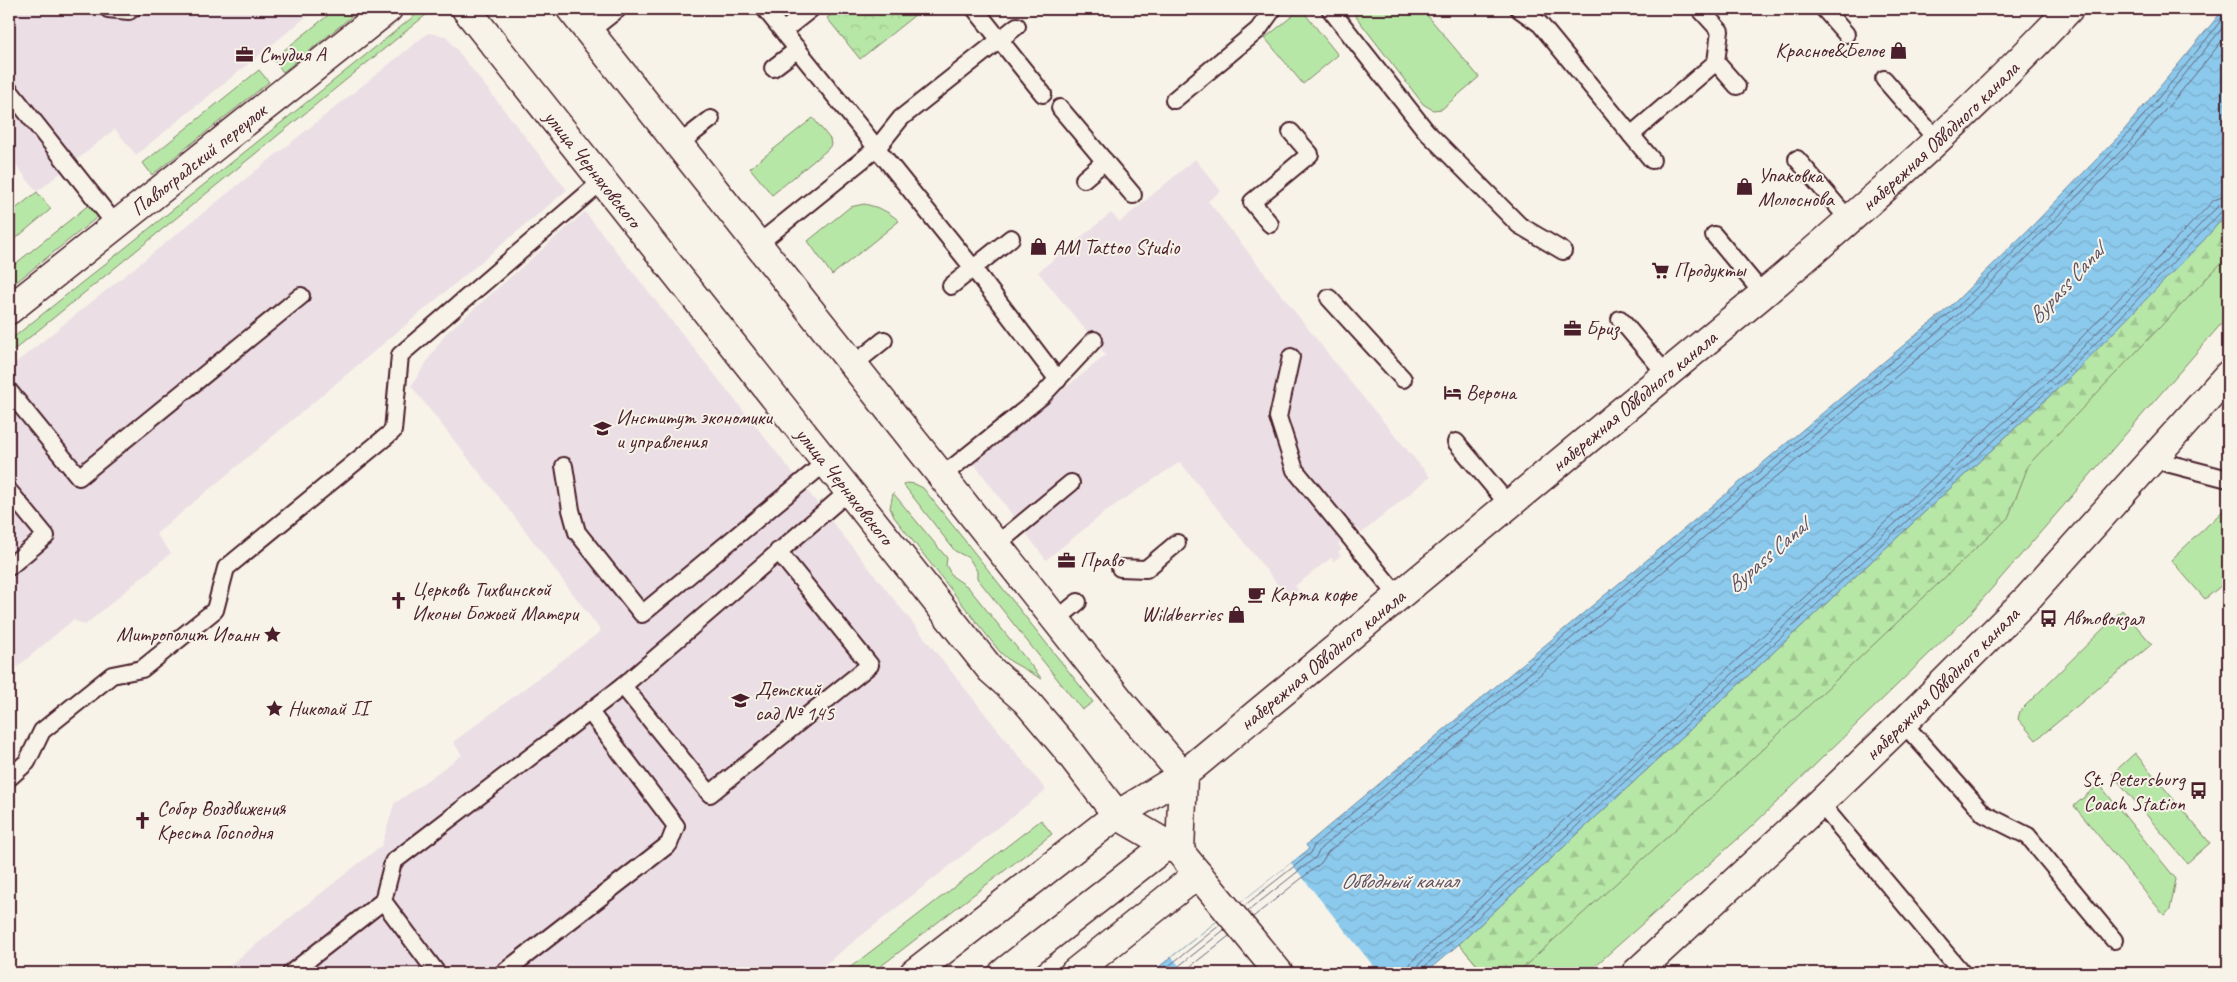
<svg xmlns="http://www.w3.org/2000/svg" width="2237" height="982" font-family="Caveat,sans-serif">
<defs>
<pattern id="forest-firs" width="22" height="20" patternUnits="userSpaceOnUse" patternTransform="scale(1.25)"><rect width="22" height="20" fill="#b7e7a7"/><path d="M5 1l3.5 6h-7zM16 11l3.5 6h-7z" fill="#9fc690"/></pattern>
<pattern id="park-crowns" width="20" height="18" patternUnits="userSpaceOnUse" patternTransform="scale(1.25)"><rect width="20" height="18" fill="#b7e7a7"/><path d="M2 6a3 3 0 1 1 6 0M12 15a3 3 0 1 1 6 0" fill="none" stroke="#9fc690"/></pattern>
<pattern id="water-waves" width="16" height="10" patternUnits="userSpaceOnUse" patternTransform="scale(1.25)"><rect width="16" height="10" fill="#8ccaed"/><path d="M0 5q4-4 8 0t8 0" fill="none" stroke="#7aadcb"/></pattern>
</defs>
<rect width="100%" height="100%" fill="#f7f3e8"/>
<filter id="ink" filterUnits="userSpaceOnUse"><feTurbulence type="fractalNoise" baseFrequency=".02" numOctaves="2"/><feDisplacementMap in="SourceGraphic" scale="10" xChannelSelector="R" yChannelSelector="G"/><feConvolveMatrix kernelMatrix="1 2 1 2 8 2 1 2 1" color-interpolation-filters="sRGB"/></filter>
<g filter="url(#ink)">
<g fill="#ebdfe5">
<path d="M9,9h307l-180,146 -21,-26 -78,63 -28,-36z"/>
<path d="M428,33l18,3 121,154 -411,344 15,19 -86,72 -12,-5 -64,54v-306z"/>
<path d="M1195,159l26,32 -13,10 139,177 83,99 -68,56 -5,-5 -19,16 4,5 -4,3 3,3 -7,6 -3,-3 -36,28 3,4 -7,6 -2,-3 -3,2 -106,-133 -71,47 -63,51 -73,-98 133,-107 -68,-83 73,-59 9,9z"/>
<path d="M585,212l461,578 -232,183 -14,-1 -2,1h-578l162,-128 12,-41 68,-49 -9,-13 148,-111 -84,-111 -106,-134 34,-52z"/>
</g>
<g fill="#b7e7a7" stroke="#808369">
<path d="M336,9h25l-78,63 -10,-13z"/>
<path d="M423,9l4,5 -418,340v-13z"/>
<path d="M1301,9l37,46 -35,29 -38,-46z"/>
<path d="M1352,9h70l57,68 -37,32 -9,1 -10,-6 -66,-86z"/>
<path d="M259,70l10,12 -117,93 -9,-12z"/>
<path d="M813,118l17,21 1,6 -4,5 -55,45 -22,-27z"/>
<path d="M37,192l14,17 -42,35v-30z"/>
<path d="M91,203l9,12 -91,73v-19z"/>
<path d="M864,204c14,3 24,7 35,17l-67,54 -24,-34 42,-34z"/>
<path d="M2228,212v104l-261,301 -217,211 -163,145h-103l-25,-29 745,-704z"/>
<path d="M907,483l8,1 8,4 170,214 -11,8 -105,-132v-7l-8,-13 -14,-7 -52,-67z"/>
<path d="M893,493l54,65 -1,7 6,11 16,11 74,92 -32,-18 -10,-9 -106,-135 -4,-9z"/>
<path d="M2228,506v74l-23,19 -34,-39z"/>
<path d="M2122,610l30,34 -116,96 -18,-21 2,-8z"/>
<path d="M2135,753l75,90 -23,20 -75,-89z"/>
<path d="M2099,784l77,95 -6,31 -6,5 -90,-109z"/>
<path d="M1041,820l11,14 -180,139h-29z"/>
</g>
<path fill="url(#forest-firs)" stroke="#808369" d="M2220,222l8,7v27l-199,208 -21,54 -291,274 -200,181h-33l-25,-29 610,-566z"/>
<path fill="url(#park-crowns)" stroke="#808369" d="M838,9h80l2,2 -60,48 -33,-41z"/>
<path fill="url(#water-waves)" stroke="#72869f" d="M2224,9h4v203l-24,28 -135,138 -610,566 -34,29h-274l158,-124 -3,-4 647,-541 82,-81 85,-88z"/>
<path fill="#f7f3e8" d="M1291,863l88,110h-194l-13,-16z"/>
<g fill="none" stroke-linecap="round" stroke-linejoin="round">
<g stroke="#646379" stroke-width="1">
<path d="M1244,906l67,-53 3,-8 643,-538c56,-55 116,-110 168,-170 35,-40 69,-81 101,-123l1,-5"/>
<path d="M1248,911l67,-53 6,-10 640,-536 82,-81 86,-88 99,-122"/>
<path d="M1253,917l68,-54 7,-11 638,-534c93,-91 183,-182 262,-285"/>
<path d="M1160,973l60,-48"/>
<path d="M1170,973l54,-43"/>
<path d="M1182,973l47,-37"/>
<path d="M1409,973l1,-9 5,-6 641,-594 158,-164 14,-5"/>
<path d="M1416,973l4,-10 641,-593 157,-164 10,-3"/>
<path d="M1423,973l1,-6 642,-593 156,-163 6,-2"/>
</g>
<defs>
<g id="lane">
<path d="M108,9l21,2 3,-2"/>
<path d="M765,9l208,259 85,112"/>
<path d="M975,9l68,85"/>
<path d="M1330,9l96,122 93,94 44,26"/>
<path d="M1519,9l21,15 91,111 85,-73 4,-31 -20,-22"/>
<path d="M1824,9l22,25"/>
<path d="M783,31l28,-22"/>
<path d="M589,32l29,-23"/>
<path d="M1716,62l21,24"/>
<path d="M773,68l25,-19"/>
<path d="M1884,79l53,61"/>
<path d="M9,90l107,135"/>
<path d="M1174,100l84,-70 15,-21"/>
<path d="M1060,108l73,87"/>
<path d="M1631,135l21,25"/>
<path d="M679,144l32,-25"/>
<path d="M1797,159l53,62"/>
<path d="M1084,179l21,-18"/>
<path d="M1270,224l-18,-22 58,-48 -19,-22"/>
<path d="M1714,235l49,59"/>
<path d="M758,244l119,-96 24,-30 116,-92"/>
<path d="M951,286l60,-48"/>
<path d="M1329,298l74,81"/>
<path d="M1620,319l46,55"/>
<path d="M1291,357l-13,60 17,53 103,126"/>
<path d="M853,365l31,-25"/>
<path d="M9,391l70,86 222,-181"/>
<path d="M1456,442l52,62"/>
<path d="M2151,459l77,20"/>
<path d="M564,466l7,44 6,22 65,82 184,-152"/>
<path d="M942,476l100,-80 52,-56"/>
<path d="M9,491l37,45 -37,31"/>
<path d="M996,545l75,-62"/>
<path d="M1120,568l26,1 31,-26"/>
<path d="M1056,620l22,-18"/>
<path d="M623,686l87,108 160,-129 -92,-114"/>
<path d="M1903,723l81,91 44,22 86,104"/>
<path d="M9,778l18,-16 15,-31 70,-56 30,-6 73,-59 11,-42 167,-137 7,-76 202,-174"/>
<path d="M1820,803l142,170"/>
<path d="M383,901l54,72"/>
<path d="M291,973l92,-72 10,-39 230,-176 226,-195"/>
<path d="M503,973l166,-129 7,-18 -86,-114"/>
</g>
<g id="street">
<path d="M571,9l550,693 62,73"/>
<path id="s1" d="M9,310l379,-301"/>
</g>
<g id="secondary">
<path id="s2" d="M466,9l525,661 35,31 39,46 52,68 63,37 99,121"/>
<path d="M1180,852l3,-77"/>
<path id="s3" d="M914,973l203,-158 66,-40 580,-481c107,-90 211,-183 306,-285"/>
<path d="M1003,973l164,-128"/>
<path d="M1074,973l124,-99"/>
<path id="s4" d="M1636,973l184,-170 83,-80 124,-124 201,-224"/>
</g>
</defs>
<use href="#lane" stroke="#4a1f2b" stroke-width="20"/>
<use href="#street" stroke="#4a1f2b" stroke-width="31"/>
<use href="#secondary" stroke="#4a1f2b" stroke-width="31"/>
<use href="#lane" stroke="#f7f3e8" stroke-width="16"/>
<use href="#street" stroke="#f7f3e8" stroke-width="28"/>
<use href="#secondary" stroke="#f7f3e8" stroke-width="28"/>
</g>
</g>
<defs>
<symbol id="shop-bare" viewBox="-9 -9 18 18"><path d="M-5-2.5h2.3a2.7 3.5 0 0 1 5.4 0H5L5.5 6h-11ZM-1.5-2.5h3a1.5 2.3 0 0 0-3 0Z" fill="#4a1f2b" stroke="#f7f3e8" stroke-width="2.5" paint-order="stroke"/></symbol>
<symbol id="office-bare" viewBox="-9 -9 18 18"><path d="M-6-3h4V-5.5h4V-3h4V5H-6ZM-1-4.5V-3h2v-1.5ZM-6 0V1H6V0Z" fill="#4a1f2b" stroke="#f7f3e8" stroke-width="2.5" paint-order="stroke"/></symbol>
<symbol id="supermarket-bare" viewBox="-9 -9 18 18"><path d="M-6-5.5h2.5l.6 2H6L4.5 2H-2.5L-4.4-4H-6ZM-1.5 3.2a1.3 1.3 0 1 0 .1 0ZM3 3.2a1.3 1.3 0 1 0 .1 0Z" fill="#4a1f2b" stroke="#f7f3e8" stroke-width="2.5" paint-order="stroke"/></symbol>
<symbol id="hotel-bare" viewBox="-9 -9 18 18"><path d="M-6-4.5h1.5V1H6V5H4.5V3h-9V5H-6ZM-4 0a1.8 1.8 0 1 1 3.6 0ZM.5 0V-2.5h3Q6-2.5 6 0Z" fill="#4a1f2b" stroke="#f7f3e8" stroke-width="2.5" paint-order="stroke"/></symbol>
<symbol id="university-bare" viewBox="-9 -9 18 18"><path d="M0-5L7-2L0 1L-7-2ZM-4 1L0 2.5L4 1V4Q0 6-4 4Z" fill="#4a1f2b" stroke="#f7f3e8" stroke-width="2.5" paint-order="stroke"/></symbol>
<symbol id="cafe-bare" viewBox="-9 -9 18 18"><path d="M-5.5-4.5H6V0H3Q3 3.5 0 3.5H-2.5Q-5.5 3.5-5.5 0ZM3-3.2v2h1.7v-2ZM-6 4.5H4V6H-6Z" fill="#4a1f2b" stroke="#f7f3e8" stroke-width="2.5" paint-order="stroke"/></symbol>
<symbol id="church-bare" viewBox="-9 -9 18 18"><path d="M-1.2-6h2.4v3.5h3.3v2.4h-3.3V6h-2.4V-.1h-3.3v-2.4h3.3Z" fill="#4a1f2b" stroke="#f7f3e8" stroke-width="2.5" paint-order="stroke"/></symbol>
<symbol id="bus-bare" viewBox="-9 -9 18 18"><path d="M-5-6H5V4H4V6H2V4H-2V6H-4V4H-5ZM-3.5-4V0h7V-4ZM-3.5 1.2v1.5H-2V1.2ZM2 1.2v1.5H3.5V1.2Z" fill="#4a1f2b" stroke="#f7f3e8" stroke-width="2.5" paint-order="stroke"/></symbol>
<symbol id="sight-bare" viewBox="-9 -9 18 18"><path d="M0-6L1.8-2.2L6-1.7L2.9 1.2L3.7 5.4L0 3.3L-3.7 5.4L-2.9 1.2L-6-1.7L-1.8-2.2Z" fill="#4a1f2b" stroke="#f7f3e8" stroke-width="2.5" paint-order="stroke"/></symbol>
<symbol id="school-bare" viewBox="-9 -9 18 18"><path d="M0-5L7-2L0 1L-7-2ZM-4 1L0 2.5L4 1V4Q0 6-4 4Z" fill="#4a1f2b" stroke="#f7f3e8" stroke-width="2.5" paint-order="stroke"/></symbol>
</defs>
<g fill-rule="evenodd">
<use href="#shop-bare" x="1886" y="38" width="25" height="25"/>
<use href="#office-bare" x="232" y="42" width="25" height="25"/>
<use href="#shop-bare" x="1732" y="174" width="25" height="25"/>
<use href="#shop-bare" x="1026" y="234" width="25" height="25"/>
<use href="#supermarket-bare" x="1648" y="258" width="25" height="25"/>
<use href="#office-bare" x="1560" y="316" width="25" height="25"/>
<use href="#hotel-bare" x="1440" y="380" width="25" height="25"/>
<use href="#university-bare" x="590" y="416" width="25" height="25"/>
<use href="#office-bare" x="1054" y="548" width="25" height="25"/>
<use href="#cafe-bare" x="1244" y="582" width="25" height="25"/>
<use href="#church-bare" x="386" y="588" width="25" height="25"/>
<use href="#shop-bare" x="1224" y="602" width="25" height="25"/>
<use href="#bus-bare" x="2036" y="606" width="25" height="25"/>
<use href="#sight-bare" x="260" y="622" width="25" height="25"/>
<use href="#school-bare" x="728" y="688" width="25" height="25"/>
<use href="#sight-bare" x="262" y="696" width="25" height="25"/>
<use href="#bus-bare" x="2186" y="778" width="25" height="25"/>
<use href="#church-bare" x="130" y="808" width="25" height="25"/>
</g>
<g text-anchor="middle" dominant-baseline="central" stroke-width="4" stroke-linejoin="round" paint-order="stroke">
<g font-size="21" fill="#4a1f2b" stroke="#f7f3e8" text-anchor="start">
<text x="1884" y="50" text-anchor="end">Красное&amp;Белое</text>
<text x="259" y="54">Студия А</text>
<text x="1758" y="175">Упаковка<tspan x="1758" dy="24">Молоснова</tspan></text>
<text x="1053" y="247">AM Tattoo Studio</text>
<text x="1674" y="270">Продукты</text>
<text x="1586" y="328">Бриз</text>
<text x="1466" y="392">Верона</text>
<text x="616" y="417">Институт экономики<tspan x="616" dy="24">и управления</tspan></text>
<text x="1080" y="560">Право</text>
<text x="412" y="589">Церковь Тихвинской<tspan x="412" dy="24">Иконы Божьей Матери</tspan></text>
<text x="1270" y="594">Карта кофе</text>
<text x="1222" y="614" text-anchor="end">Wildberries</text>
<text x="2063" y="618">Автовокзал</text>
<text x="259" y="634" text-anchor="end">Митрополит Иоанн</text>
<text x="755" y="689">Детский<tspan x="755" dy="24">сад № 145</tspan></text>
<text x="288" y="708">Николай II</text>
<text x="2185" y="779" text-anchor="end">St. Petersburg<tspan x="2185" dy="24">Coach Station</tspan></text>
<text x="157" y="808">Собор Воздвижения<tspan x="157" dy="24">Креста Господня</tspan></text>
</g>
<g font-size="21" fill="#4a1f2b" stroke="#f7f3e8">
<text stroke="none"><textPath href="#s3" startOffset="1325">набережная Обводного канала</textPath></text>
<text stroke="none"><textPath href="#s1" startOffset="242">Павлоградский переулок</textPath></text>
<text stroke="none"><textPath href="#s2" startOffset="204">улица Черняховского</textPath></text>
<text stroke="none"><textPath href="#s3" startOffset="920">набережная Обводного канала</textPath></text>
<text stroke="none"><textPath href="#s2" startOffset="609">улица Черняховского</textPath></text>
<text stroke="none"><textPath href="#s3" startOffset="515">набережная Обводного канала</textPath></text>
<text stroke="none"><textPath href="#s4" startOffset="421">набережная Обводного канала</textPath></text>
</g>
<g font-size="22" font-style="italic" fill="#5e5265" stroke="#f7f3e8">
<text transform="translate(2066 284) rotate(-47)">Bypass Canal</text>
<text transform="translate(1767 556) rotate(-41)">Bypass Canal</text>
<text x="1399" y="881">Обводный канал</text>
</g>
</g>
<rect width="2237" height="982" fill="none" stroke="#f7f3e8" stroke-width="30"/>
<rect x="15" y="15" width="2207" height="952" fill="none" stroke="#4a1f2b" stroke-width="2" filter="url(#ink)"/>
</svg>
